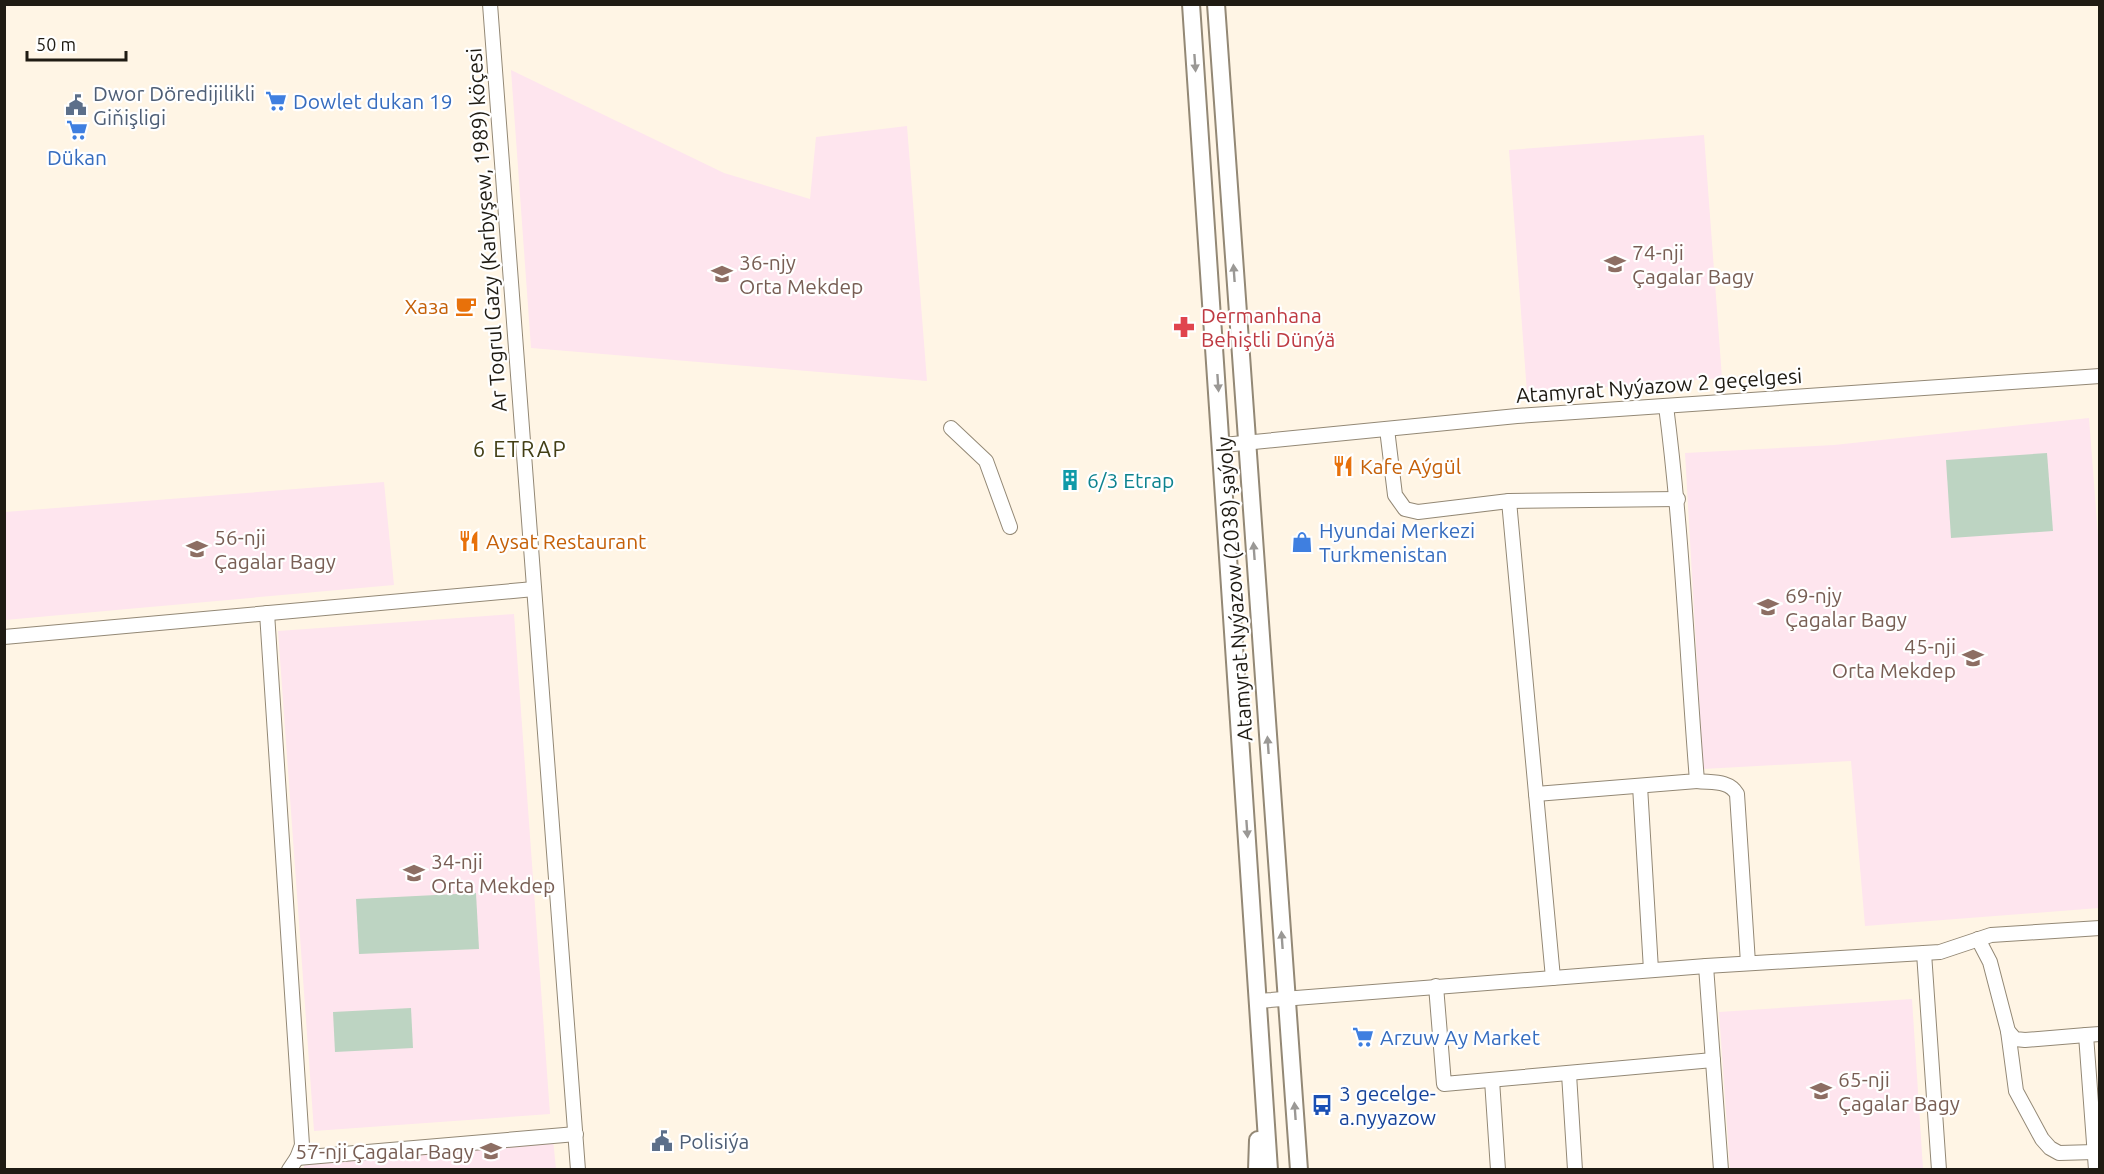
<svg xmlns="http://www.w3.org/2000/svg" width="2104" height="1174" font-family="Ubuntu,sans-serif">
<rect width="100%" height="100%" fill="#fff5e5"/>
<g fill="#fee5ee">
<path d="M511,70l213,103 86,26 6,-62 91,-11 20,255 -396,-33z"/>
<path d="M1704,135l18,243 -195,15 -18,-243z"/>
<path d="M2089,418l11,144 -1,346 -234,18 -14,-165 -148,8 -18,-316 149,-8z"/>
<path d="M384,482l10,103 -389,35v-108z"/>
<path d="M514,614l36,500 -236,17 -36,-500z"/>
<path d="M1912,999l11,170h-193l-11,-157z"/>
<path d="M553,1139l3,30 -252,1v-8z"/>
</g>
<g fill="#bdd4c2">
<path d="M2047,453l6,78 -102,7 -5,-78z"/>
<path d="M476,893l3,56 -120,5 -3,-55z"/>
<path d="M411,1008l2,40 -78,4 -2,-40z"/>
</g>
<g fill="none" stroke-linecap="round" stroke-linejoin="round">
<defs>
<g id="minor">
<path d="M490,4l88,1166"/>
<path d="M951,428l35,33 24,66"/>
<path d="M1387,429l8,66 10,14 13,3 91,-11 169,-2"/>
<path d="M1223,445l294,-29 583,-40"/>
<path d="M1509,501l44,477"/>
<path d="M267,613l35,532 -5,13 -8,12"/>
<path d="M4,637l530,-48"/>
<path d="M1697,781c15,2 32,-1 40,13l11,169"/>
<path d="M1640,786l11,184"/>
<path d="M1536,794l161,-13c-10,-125 -15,-251 -31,-375"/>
<path d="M1978,939l12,23 18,69 7,8 10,1 61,-5"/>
<path d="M1924,953l15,217"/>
<path d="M1706,966l15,204"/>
<path d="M1436,986l8,98 269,-24"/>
<path d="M1258,1001l448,-35 234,-14 51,-17 109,-7"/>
<path d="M2008,1031l8,60 26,48 8,9 9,5 36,-1"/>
<path d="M1569,1074l6,96"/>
<path d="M1492,1080l6,90"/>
<path d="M297,1158l279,-24"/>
<path d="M2096,1170l-10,-135 14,-1"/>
</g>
<g id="major">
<path d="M1191,4l78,1166"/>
<path d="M1216,4l83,1166"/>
<path d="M1257,1170l1,-30"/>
</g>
</defs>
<use href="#minor" stroke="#938875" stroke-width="16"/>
<use href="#major" stroke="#938875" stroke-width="20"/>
<use href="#minor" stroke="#fff" stroke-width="14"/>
<use href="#major" stroke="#fff" stroke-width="16"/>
</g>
<defs><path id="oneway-solid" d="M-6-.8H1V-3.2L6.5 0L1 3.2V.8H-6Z" transform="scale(1.5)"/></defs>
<g fill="#9a9895">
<use href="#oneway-solid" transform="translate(1195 63) rotate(86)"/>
<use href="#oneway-solid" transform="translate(1234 273) rotate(-94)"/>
<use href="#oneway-solid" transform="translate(1218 383) rotate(86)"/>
<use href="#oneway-solid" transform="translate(1254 551) rotate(-94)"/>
<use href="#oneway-solid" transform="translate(1268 745) rotate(-94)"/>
<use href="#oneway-solid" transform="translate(1247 829) rotate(86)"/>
<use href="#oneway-solid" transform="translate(1282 940) rotate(-94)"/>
<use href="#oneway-solid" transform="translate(1295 1111) rotate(-94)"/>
</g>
<defs>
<symbol id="supermarket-bare" viewBox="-9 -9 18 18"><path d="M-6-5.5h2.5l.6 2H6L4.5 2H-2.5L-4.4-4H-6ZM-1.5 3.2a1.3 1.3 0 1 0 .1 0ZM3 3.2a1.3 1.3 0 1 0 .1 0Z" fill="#3f7fe0" stroke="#fff" stroke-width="2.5" paint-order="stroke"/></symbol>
<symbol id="civic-bare" viewBox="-9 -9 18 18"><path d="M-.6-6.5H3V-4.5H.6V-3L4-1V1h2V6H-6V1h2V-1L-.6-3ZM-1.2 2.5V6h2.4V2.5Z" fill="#5c6f8a" stroke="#fff" stroke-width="2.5" paint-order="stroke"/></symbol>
<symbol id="school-bare" viewBox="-9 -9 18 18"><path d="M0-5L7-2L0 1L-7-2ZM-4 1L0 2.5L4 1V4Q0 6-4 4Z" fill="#8d6e63" stroke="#fff" stroke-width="2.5" paint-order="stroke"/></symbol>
<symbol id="cafe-bare" viewBox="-9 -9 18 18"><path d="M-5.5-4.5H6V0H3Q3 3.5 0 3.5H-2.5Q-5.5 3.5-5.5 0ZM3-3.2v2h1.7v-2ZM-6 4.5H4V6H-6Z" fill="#e8710a" stroke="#fff" stroke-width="2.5" paint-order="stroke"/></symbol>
<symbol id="pharmacy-bare" viewBox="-9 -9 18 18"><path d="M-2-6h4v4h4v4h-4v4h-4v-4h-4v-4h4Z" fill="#e0444e" stroke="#fff" stroke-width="2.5" paint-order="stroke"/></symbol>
<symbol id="restaurant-bare" viewBox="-9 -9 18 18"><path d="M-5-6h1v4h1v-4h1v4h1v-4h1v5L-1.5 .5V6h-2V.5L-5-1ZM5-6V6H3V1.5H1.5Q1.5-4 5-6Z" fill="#e8710a" stroke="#fff" stroke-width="2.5" paint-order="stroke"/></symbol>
<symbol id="building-bare" viewBox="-9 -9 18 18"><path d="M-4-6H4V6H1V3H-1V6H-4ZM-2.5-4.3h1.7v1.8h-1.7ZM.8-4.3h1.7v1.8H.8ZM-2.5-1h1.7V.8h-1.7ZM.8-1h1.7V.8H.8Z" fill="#0f9aa8" stroke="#fff" stroke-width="2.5" paint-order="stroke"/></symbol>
<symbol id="shop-bare" viewBox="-9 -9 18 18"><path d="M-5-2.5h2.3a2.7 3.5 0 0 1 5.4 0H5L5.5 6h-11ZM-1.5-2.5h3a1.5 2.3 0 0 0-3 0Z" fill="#3f7fe0" stroke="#fff" stroke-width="2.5" paint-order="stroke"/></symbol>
<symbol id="bus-bare" viewBox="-9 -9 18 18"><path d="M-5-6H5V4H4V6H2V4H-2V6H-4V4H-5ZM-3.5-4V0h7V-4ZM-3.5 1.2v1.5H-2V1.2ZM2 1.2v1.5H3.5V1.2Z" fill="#1a4fb4" stroke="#fff" stroke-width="2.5" paint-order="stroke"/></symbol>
</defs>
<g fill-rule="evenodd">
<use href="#supermarket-bare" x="261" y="86" width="30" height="30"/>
<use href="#civic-bare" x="61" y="90" width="30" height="30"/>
<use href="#supermarket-bare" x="62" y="115" width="30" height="30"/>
<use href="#school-bare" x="1600" y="249" width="30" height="30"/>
<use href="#school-bare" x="707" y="259" width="30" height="30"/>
<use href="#cafe-bare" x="451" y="291" width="30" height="30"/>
<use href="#pharmacy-bare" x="1169" y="312" width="30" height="30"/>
<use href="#restaurant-bare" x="1328" y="451" width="30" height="30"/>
<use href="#building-bare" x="1055" y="465" width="30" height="30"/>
<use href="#restaurant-bare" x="454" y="526" width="30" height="30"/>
<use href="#shop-bare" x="1287" y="527" width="30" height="30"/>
<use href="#school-bare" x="182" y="534" width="30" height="30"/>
<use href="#school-bare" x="1753" y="592" width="30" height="30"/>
<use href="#school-bare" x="1958" y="643" width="30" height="30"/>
<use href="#school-bare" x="399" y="858" width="30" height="30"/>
<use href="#supermarket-bare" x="1348" y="1022" width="30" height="30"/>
<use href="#school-bare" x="1806" y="1076" width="30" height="30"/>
<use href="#bus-bare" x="1307" y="1090" width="30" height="30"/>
<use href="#civic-bare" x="647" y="1126" width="30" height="30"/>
<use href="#school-bare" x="476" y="1136" width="30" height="30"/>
</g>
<g text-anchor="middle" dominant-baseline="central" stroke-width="4.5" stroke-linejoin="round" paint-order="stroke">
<g font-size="21" fill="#4e5e75" stroke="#fff" text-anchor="start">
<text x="93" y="93">Dwor Döredijilikli<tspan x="93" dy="24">Giňişligi</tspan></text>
<text x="679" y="1141">Polisiýa</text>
</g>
<g font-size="21" fill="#366cbe" stroke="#fff" text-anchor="start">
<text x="293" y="101">Dowlet dukan 19</text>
<text x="77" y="157" text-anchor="middle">Dükan</text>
<text x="1319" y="530">Hyundai Merkezi<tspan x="1319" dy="24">Turkmenistan</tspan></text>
<text x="1380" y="1037">Arzuw Ay Market</text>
</g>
<g font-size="21" fill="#1f1b13" stroke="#fff">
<text transform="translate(486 230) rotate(-94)">Ar Togrul Gazy (Karbyşew, 1989) köçesi</text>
<text transform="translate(1659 385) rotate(-4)">Atamyrat Nyýazow 2 geçelgesi</text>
<text transform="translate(1234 589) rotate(-94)">Atamyrat Nyýazow (2038) şaýoly</text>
</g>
<g font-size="21" fill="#785e54" stroke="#fff" text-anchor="start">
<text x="1632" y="252">74-nji<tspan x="1632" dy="24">Çagalar Bagy</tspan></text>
<text x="739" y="262">36-njy<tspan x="739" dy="24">Orta Mekdep</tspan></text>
<text x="214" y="537">56-nji<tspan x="214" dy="24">Çagalar Bagy</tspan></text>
<text x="1785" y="595">69-njy<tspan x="1785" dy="24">Çagalar Bagy</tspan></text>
<text x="1956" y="646" text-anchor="end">45-nji<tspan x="1956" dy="24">Orta Mekdep</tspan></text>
<text x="431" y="861">34-nji<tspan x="431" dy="24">Orta Mekdep</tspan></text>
<text x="1838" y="1079">65-nji<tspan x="1838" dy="24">Çagalar Bagy</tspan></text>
<text x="474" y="1151" text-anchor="end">57-nji Çagalar Bagy</text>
</g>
<g font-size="21" fill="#c56008" stroke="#fff" text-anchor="start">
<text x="449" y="306" text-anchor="end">Хаза</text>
<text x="1360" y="466">Kafe Aýgül</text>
<text x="486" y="541">Aysat Restaurant</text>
</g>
<g font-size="21" fill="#be3a42" stroke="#fff" text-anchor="start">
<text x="1201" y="315">Dermanhana<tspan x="1201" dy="24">Behiştli Dünýä</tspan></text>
</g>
<g font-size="21" fill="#0d838f" stroke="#fff" text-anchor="start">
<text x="1087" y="480">6/3 Etrap</text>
</g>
<g font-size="21" fill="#164399" stroke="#fff" text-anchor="start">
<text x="1339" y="1093">3 gecelge-<tspan x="1339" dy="24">a.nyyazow</tspan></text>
</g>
<g font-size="22" letter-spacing="1.5" fill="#433f15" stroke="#fff">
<text x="520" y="448">6 ETRAP</text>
</g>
</g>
<rect width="2104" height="1174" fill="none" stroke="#1f1b13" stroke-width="12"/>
<path d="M27 51v9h99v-9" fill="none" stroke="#1f1b13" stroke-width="3"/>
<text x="36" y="51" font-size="18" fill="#1f1b13" stroke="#ffffff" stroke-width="4.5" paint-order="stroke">50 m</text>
</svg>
